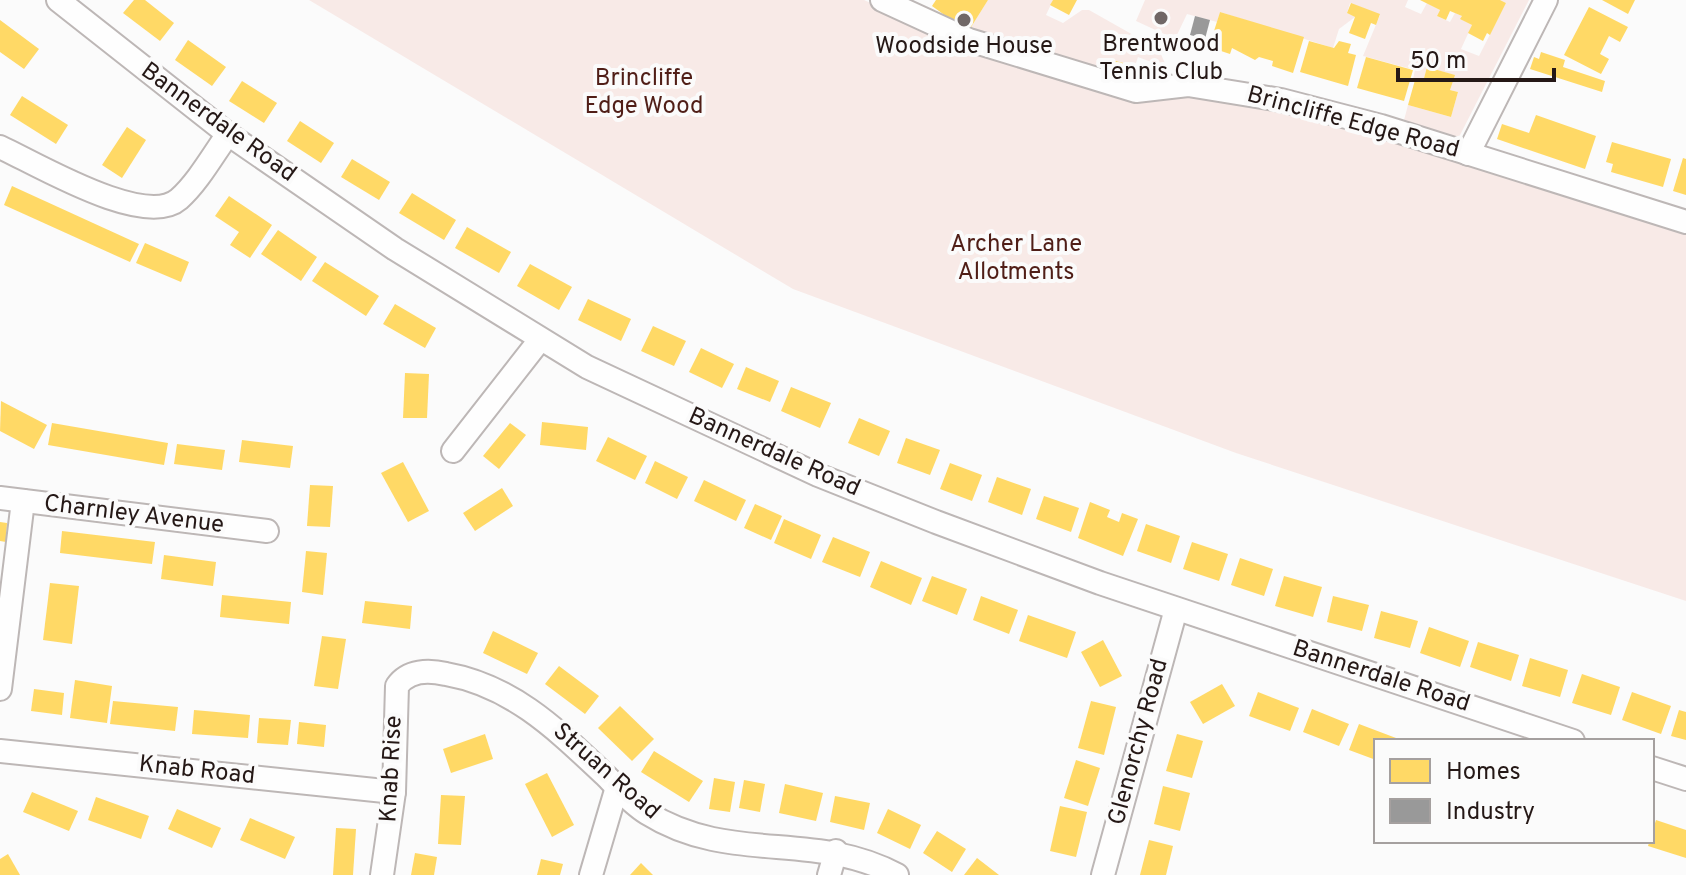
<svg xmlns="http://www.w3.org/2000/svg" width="1686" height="875" font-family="Overpass,sans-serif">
<rect width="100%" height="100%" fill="#fbfbfb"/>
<g fill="#f8eae7">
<path d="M309,0h555l102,47 261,52 184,48 275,82v372l-450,-148 -443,-164z"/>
<path d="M988,0h65l-7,15 17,8 19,-13h7l62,35 9,7 7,16 -29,-11 -3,9 29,13 -33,1 4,-14 -22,-6 -5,14 -140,-42z"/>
<path d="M1145,0h263l-3,7 16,7 6,-11 13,7 -3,6 13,6 5,-9 7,3 -1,3 11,6 -11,24 18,7 27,-53 -6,-3h29l-71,139 -55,-15 5,-19 43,12 7,-25 -8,-2 4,-15 -27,-8 -4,15 -10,-3 2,-9 -52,-14 17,-41 -30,-12 -3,10 8,4 -16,12 -6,19 -113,-36 -3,10 -30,-8 -12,25 -39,-18z"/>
</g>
<g fill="#ffd966">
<path d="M134,0h11l29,23 -14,18 -37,-28z"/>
<path d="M936,0h52l-20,32 -36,-26z"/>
<path d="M1053,0h24l-8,15 -19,-10z"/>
<path d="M1420,0h80l6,3 -16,32 -3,-2 -4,8 -15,-8 4,-8 -12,-6 2,-3 -12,-5 -4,9 -9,-4 3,-6z"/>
<path d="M1602,0h33l-7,14z"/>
<path d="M1351,3l29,11 -4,11 -5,-2 -6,16 -16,-6 6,-16 -8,-4z"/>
<path d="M1589,7l39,20 -8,15 -11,-6 -9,18 9,5 -8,15 -37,-19z"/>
<path d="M1220,12l84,25 -11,36 -21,-7 1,-5 -14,-4 -4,3 -23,-12 -2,6 -21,-7z"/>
<path d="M0,20l39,29 -15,20 -24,-17z"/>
<path d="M188,40l38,27 -14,19 -37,-26z"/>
<path d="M1309,41l25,7 5,-7 12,3 -3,9 8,2 -8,31 -48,-14z"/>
<path d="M1541,52l24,8 -2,7 42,14 -3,11 -72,-23 4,-12 5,2z"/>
<path d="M1366,57l47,13 -9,31 -47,-13z"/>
<path d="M1112,60l23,6 -4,14 -23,-6z"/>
<path d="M1427,67l28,8 -5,15 8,2 -7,25 -43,-12 7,-25 8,2z"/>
<path d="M242,81l35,22 -13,20 -35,-22z"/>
<path d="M22,96l46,29 -12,19 -46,-29z"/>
<path d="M1536,115l60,21 -11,33 -88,-30 5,-15 27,9z"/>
<path d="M300,121l34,22 -13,20 -34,-22z"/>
<path d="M127,127l19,13 -24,38 -20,-13z"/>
<path d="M1612,142l59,17 -8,28 -52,-15 2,-8 -7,-2z"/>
<path d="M1683,158l3,1v36l-13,-4z"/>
<path d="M352,159l38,23 -11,18 -38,-23z"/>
<path d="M12,186l127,58 -9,18 -126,-57z"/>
<path d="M412,193l44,27 -12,20 -45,-27z"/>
<path d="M229,196l43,29 -22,33 -20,-13 9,-13 -24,-16z"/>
<path d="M467,227l44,25 -12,21 -44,-25z"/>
<path d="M278,230l39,27 -16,24 -40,-27z"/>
<path d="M145,243l44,19 -8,20 -45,-19z"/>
<path d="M325,262l54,34 -13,20 -54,-35z"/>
<path d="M530,264l42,23 -13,23 -42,-24z"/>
<path d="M588,299l43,20 -10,22 -43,-21z"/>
<path d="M395,304l41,24 -11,20 -42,-24z"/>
<path d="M653,326l33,15 -12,25 -33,-15z"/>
<path d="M701,348l33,16 -12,24 -33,-16z"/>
<path d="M746,367l33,14 -9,21 -33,-13z"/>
<path d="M405,373l24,1 -2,44h-24z"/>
<path d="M791,387l40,16 -11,25 -39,-17z"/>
<path d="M1,401l46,24 -13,24 -34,-18z"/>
<path d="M859,418l31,13 -11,25 -31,-13z"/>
<path d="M542,422l46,5 -2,23 -46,-5z"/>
<path d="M52,423l116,20 -4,22 -116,-20z"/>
<path d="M510,423l16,12 -27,34 -16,-13z"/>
<path d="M608,437l39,19 -12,24 -39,-19z"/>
<path d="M906,438l34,12 -10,25 -33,-12z"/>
<path d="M242,440l51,6 -3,22 -51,-6z"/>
<path d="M177,444l48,6 -3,20 -48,-6z"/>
<path d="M655,461l33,16 -11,22 -32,-16z"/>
<path d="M403,462l26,49 -21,11 -27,-49z"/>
<path d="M950,463l32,12 -10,26 -32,-12z"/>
<path d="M997,477l34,12 -9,26 -34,-13z"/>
<path d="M704,480l42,20 -10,21 -42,-20z"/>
<path d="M310,485l23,1 -3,41 -23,-1z"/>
<path d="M502,488l11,18 -38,25 -12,-18z"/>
<path d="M1044,496l35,12 -8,24 -35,-13z"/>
<path d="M1090,502l20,8 -3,7 12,5 3,-9 16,6 -15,37 -45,-18z"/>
<path d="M755,504l27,12 -11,24 -27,-12z"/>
<path d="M784,519l37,16 -10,24 -37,-16z"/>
<path d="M0,522l7,1 -1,19 -6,-1z"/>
<path d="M1146,524l34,12 -9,27 -34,-12z"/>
<path d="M62,531l93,11 -3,22 -92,-11z"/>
<path d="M833,537l37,15 -10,25 -38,-15z"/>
<path d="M1192,542l36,12 -9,27 -36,-12z"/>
<path d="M306,551l21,2 -4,42 -21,-3z"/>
<path d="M164,555l52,7 -3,24 -52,-7z"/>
<path d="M1240,558l33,11 -9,27 -33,-11z"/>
<path d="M881,561l41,17 -11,27 -41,-18z"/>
<path d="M932,576l35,13 -10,26 -35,-14z"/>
<path d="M1284,576l38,11 -9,30 -38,-11z"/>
<path d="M50,583l29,3 -7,58 -29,-4z"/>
<path d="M222,595l69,7 -2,22 -69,-7z"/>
<path d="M981,596l37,14 -9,24 -36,-14z"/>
<path d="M1333,596l36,9 -7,26 -35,-9z"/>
<path d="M365,601l47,5 -2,23 -48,-6z"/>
<path d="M1381,611l37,10 -8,27 -36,-10z"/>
<path d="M1028,615l48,17 -9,26 -48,-17z"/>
<path d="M1429,627l40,14 -9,26 -40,-14z"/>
<path d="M493,631l45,22 -11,21 -44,-21z"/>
<path d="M322,636l24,3 -8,50 -24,-3z"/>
<path d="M1103,640l19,36 -22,11 -19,-35z"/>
<path d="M1478,642l41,13 -8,26 -41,-14z"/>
<path d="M1530,658l38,12 -8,27 -38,-11z"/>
<path d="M559,666l40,30 -14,18 -40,-30z"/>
<path d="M1582,674l38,13 -9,28 -39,-12z"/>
<path d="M75,680l37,6 -5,37 -37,-5z"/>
<path d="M1222,684l13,22 -32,18 -13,-22z"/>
<path d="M34,689l30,4 -2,22 -31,-4z"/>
<path d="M1258,692l41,16 -9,23 -41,-15z"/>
<path d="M1632,692l39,14 -10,28 -39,-14z"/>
<path d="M113,701l65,6 -3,24 -65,-7z"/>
<path d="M1091,701l25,6 -12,48 -26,-7z"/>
<path d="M620,706l34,33 -22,22 -34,-33z"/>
<path d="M1312,709l37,15 -10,22 -36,-14z"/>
<path d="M194,710l56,5 -2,23 -56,-4z"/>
<path d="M1679,710l7,2v28l-15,-4z"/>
<path d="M259,718l32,2 -3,25 -31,-2z"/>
<path d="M299,722l27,3 -2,22 -27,-3z"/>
<path d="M1359,724l37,14 -1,3h-19v19l-27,-10z"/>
<path d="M485,734l8,25 -42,14 -8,-24z"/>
<path d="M1177,734l26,7 -11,37 -26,-7z"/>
<path d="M654,751l49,30 -14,21 -48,-30z"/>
<path d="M1076,760l24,8 -12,38 -24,-8z"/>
<path d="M547,773l27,52 -22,12 -27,-53z"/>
<path d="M714,778l21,4 -5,30 -21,-3z"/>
<path d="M744,780l21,4 -5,28 -21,-4z"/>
<path d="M785,784l38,9 -7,28 -37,-8z"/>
<path d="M1163,786l27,7 -10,38 -26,-7z"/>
<path d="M32,792l46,19 -9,20 -46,-19z"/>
<path d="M441,795l24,1 -4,49 -23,-1z"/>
<path d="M835,796l35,7 -6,27 -34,-8z"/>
<path d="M96,797l53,19 -8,23 -53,-19z"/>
<path d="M1060,806l27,6 -11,45 -26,-6z"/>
<path d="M177,809l44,19 -9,20 -44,-19z"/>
<path d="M888,809l33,16 -11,24 -33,-16z"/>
<path d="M250,818l45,19 -10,22 -45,-19z"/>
<path d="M1656,820l30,10v28l-38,-12z"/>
<path d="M336,828l20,1 -3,46h-20z"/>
<path d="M937,831l29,18 -14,23 -29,-19z"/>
<path d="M1149,840l24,6 -7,29h-26z"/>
<path d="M415,853l22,4 -3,18h-23z"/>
<path d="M8,854l12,21h-20v-16z"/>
<path d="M977,858l22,17h-35z"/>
<path d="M541,859l22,5 -3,11h-23z"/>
<path d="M641,863l12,12h-23z"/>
</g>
<path fill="#999" d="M1195,16l15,4 -5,19 -15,-4z"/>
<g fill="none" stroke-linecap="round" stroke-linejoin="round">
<defs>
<g id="street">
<path d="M58,0l170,134 167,115 192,118 231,108 118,47 164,61 473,158"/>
<path d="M882,0l87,40 167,51 52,-6 93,15 100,26 305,96"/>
<path d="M0,147c37,17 145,82 179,52 19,-17 34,-44 49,-65"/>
<path d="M1468,154l78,-154"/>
<path d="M453,451l86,-110"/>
<path d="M0,498l267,33"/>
<path d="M0,689l23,-188"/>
<path d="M0,751l394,41"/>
<path d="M1652,768l34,11"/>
<path d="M382,875l12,-83 3,-106c11,-16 32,-16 49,-12 68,12 113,58 161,103 12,12 25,27 40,36 83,52 167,17 250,62"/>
<path d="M591,875l26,-88"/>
<path d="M829,875l7,-24"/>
<path d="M1103,875l73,-266"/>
</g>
</defs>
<use href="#street" stroke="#bdb7b6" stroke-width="26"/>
<use href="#street" stroke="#fefefe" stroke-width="22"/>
</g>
<g fill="#706766" stroke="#fbfbfb" stroke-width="3">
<circle cx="1161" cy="18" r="8"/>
<circle cx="964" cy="20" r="8"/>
</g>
<g text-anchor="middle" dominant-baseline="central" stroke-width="8" stroke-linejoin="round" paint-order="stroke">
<g font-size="24" fill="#251816" stroke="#fbfbfb">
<text x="1161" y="45">Brentwood<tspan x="1161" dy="28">Tennis Club</tspan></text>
<text x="964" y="47">Woodside House</text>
</g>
<g font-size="24" fill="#501e17" stroke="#fbfbfb">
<text x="644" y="79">Brincliffe<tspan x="644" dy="28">Edge Wood</tspan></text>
<text x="1016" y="245">Archer Lane<tspan x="1016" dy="28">Allotments</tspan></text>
</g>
<g font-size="24" fill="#251816" stroke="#fbfbfb">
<text transform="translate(218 123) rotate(36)">Bannerdale Road</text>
<text transform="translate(1353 123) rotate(15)">Brincliffe Edge Road</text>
<text transform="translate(774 453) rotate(24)">Bannerdale Road</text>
<text transform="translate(134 515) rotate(7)">Charnley Avenue</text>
<text transform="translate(1381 677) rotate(18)">Bannerdale Road</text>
<text transform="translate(1139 742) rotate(-75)">Glenorchy Road</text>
<text transform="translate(392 769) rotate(-87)">Knab Rise</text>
<text transform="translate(197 771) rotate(6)">Knab Road</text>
<text transform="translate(606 772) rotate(41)">Struan Road</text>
</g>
</g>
<rect x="1374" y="739" width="280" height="104" fill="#fbfbfb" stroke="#a5a09f" stroke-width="2"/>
<rect x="1390" y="759" width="40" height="24" fill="#ffd966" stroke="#a5a09f" stroke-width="2"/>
<text x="1446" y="779" font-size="24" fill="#251816">Homes</text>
<rect x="1390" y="799" width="40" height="24" fill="#999999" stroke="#a5a09f" stroke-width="2"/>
<text x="1446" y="819" font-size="24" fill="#251816">Industry</text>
<path d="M1398 68v12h156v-12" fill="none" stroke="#251816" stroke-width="4"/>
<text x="1410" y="68" font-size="24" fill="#251816" stroke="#fbfbfb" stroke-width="6" paint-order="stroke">50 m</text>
</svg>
